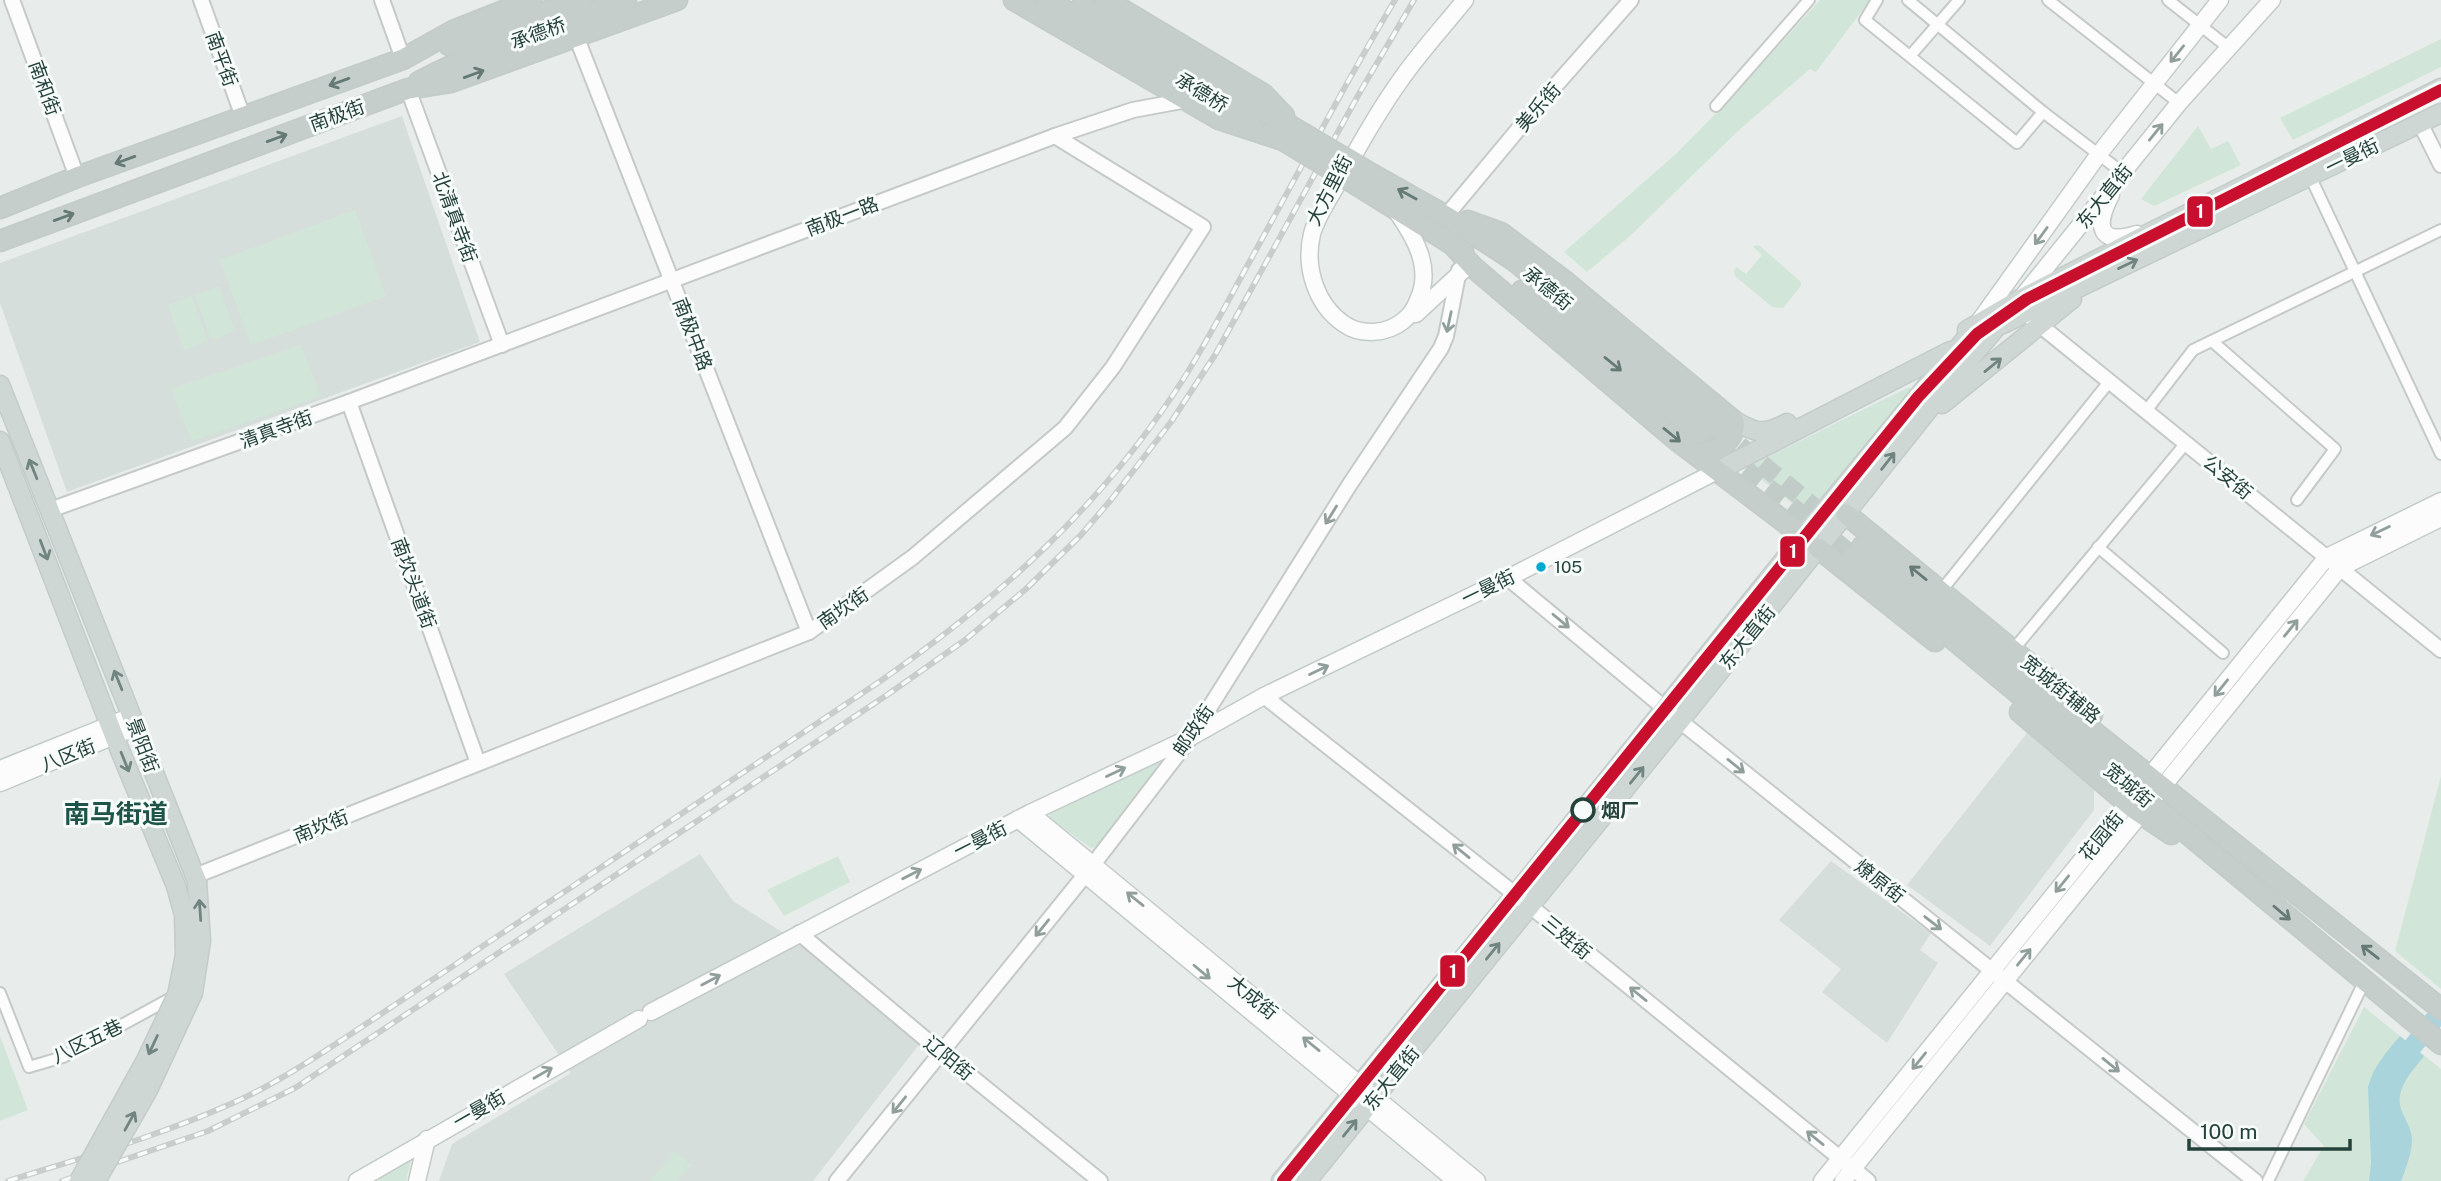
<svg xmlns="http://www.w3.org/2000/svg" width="2441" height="1181" font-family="'Public Sans','Noto Sans SC',sans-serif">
<rect width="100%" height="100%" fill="#e8edeb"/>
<g fill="#d6dedb">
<path d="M402,116l78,226 -413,150 -67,-189v-40z"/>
<path d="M2027,733l67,57v20l-104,136 -83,-61z"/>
<path d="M700,854l33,47 79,50 109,91 -108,139h-374l13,-37 119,-71 -67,-99z"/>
<path d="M1831,861l100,72 -11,17 18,13 -51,80 -65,-51 19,-23 -62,-49z"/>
</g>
<g fill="#d1e6d8">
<path d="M1820,0h50l-54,72 -6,-3 -71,61 -109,106 -43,36 -23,-20 113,-99 59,-60z"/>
<path d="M2441,39v28l-148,73 -13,-22z"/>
<path d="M2198,126l13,23 17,-8 13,24 -87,41 -13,-7z"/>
<path d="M355,210l31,86 -135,49 -31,-85z"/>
<path d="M1756,245l4,1 41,36v4l-18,22 -11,-1 -37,-31 -1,-5 2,-4 10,7 16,-19 -9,-8z"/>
<path d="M219,286l16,45 -24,9 -16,-45z"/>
<path d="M192,296l16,45 -24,9 -16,-45z"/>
<path d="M301,345l20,51 -129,45 -21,-52z"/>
<path d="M1909,387l3,3 -101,122h-8l-54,-42v-4z"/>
<path d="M1165,757l-67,89 -7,2 -42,-30 2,-7z"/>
<path d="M2441,776v213l-46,-38z"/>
<path d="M838,856l12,26 -66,34 -17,-26z"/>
<path d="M2364,1007l77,62v112h-138l21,-35 -20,-22z"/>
<path d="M0,1036l28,74 -28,11z"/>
<path d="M675,1151l16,14 -14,16h-27z"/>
<path d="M406,1158l5,2 -5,21h-28l1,-4z"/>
</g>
<path fill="#a9d4db" d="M2400,1036l24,20c-13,17 -32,35 -21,58 4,9 8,14 9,25 0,14 -6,29 -11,42h-32l2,-18 -3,-76c5,-20 19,-36 32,-51z"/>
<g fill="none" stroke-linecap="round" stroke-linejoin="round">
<path stroke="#a9d4db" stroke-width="19" d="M2397,1066l44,-55"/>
<g stroke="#c1cbc8" stroke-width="19" stroke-dasharray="19 10" stroke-linecap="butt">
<path d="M1717,427l117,97"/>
<path d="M1700,433l153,123"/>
</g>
<defs>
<g id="minor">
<path d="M1877,0l-12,20 152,123 26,-31"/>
<path d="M1908,0l135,112 80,61"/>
<path d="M2048,0l131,103"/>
<path d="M2168,0l61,48"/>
<path d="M1910,56l49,-56"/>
<path d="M1716,106l93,-106"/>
<path d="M2310,176l131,278"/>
<path d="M2212,341l123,108 -38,51"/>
<path d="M2146,411l47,-61 248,-120"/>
<path d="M2098,547l125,106"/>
<path d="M1941,591l168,-209"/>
<path d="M2013,650l173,-207"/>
<path d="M0,993l29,74 34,-10 112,-61"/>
<path d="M2268,1181l96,-199"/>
</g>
<g id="tertiary">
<path d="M12,0l65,177"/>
<path d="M201,0l42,117"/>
<path d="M382,0l21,59"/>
<path d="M576,36l233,596"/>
<path d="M408,89l94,256"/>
<path d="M2420,123l21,42"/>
<path d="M1446,216l95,-114 90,-102"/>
<path d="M2022,304l4,10 415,336"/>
<path d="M349,402l129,361"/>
<path d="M50,510l299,-108 706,-266 78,-26 54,-10"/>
<path d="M1508,578l172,143 575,460"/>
<path d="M1264,696l266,210 338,275"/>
<path d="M195,876l614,-244 104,-75 152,-129 48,-61 90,-140 -148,-91"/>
<path d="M799,933l142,119 159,129"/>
<path d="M837,1181l248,-306 106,-138 159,-253 91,-136 5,-12 13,-66"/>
</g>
<g id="secondary">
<path d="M2111,195c-16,31 -13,51 26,39"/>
<path d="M1397,212c18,26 36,56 21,88 -3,8 -7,15 -15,21 -16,13 -42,15 -59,3 -28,-19 -40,-57 -32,-90 5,-19 19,-38 29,-56 19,-34 38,-68 61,-100 19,-27 42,-52 63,-78"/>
<path d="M2022,297l157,-194 93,-103"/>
<path d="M1416,314l54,-50"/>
<path d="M1978,323l121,-169 121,-154"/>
<path d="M0,769l132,-53"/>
<path d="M0,783l136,-56"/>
<path d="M1030,813l447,368"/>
<path d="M1018,819l438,362"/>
<path d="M651,1012l379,-199 161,-76 73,-41 244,-118 211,-108"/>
<path d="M357,1181l282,-162"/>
<path d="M417,1181l10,-42"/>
<path d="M1822,1181l505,-624 114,-56"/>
<path d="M1843,1181l497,-613 101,-50"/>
</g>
<g id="primary">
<path d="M2003,324l438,-211"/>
<path d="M1967,330l53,-31 133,-68 288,-143"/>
<path d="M0,385l197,496"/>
<path d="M1942,404l130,-105"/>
<path d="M1730,418c24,14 32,19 57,5"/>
<path d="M0,441l114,295 62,150"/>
<path d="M1719,470l231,-119"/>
<path d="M1281,1181l234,-286 288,-359 174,-211"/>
<path d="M1307,1181l373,-460 268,-336 72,-86"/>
</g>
<g id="trunk">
<path d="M1014,0l205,119 64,21"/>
<path d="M1047,0l202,120"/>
<path d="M1106,0l157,94 21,22"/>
<path d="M1082,6l208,120"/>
<path d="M449,45l131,-45"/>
<path d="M419,82c65,-35 138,-57 207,-82"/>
<path d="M1366,171l80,45 69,45 201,165"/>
<path d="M1357,185l106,66"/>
<path d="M0,208l77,-31 326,-118 50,-28 78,-31"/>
<path d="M1468,221l33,12 66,50 167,138c3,19 -22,36 -40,31"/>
<path d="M0,241l408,-152 43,-7 226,-82"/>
<path d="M1454,246l19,21 201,171 129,98"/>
<path d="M1522,291l178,142"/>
<path d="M1846,514l246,201"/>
<path d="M1862,547l579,462"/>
<path d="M1818,548l117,93"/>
<path d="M1853,556l588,488"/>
<path d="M2020,712l114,97 37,25"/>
</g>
</defs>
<use href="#minor" stroke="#c5cac8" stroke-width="14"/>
<use href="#tertiary" stroke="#c5cac8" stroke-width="18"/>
<use href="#secondary" stroke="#c3cbc8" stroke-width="19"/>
<use href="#primary" stroke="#c3ccc9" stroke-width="21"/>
<use href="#trunk" stroke="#c3ccc9" stroke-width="23"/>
<use href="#minor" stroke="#fcfcfc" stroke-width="10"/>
<use href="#tertiary" stroke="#fcfcfc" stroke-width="14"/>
<use href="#secondary" stroke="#fcfcfc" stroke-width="16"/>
<use href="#primary" stroke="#cfd7d5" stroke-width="18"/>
<use href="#trunk" stroke="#c6cecc" stroke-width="19"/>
<defs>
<g id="rail">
<path d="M8,1181c76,-24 154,-46 227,-79 42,-19 81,-45 119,-70l525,-350c121,-84 225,-178 305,-304 24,-38 45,-79 67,-119 48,-87 93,-174 144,-259"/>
<path d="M62,1181l146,-50 87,-43 592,-393 78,-55 61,-51 55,-54 29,-34 61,-79 44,-67 145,-263 54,-92"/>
</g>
</defs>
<use href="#rail" stroke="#c9cdcc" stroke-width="6"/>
<use href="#rail" stroke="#f7fbf9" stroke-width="3.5" stroke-dasharray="10" stroke-linecap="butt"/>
<defs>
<g id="primary-bridge">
<path d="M79,1181l67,-121 31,-65 8,-40 -1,-40 -8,-29"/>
<path d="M96,1181l52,-91 45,-97 8,-52 -4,-60"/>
</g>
<g id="trunk-bridge">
<path d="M1290,126l76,45"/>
<path d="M1283,140l74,45"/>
</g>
</defs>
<use href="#primary-bridge" stroke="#c3ccc9" stroke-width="21" stroke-linecap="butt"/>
<use href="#trunk-bridge" stroke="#c3ccc9" stroke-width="23" stroke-linecap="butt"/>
<use href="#primary-bridge" stroke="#cfd7d5" stroke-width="18"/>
<use href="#trunk-bridge" stroke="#c6cecc" stroke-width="19"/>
<defs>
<path id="metro-1" d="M1283,1181l635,-784 59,-63 50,-35 414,-209"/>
</defs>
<use href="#metro-1" stroke="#f7fbf9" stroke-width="18"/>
<use href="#metro-1" stroke="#c8102e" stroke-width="12"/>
</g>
<defs><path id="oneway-shaft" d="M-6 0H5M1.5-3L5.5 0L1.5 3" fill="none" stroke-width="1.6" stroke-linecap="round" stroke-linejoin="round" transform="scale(1.75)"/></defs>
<g stroke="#909f9b">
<use href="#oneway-shaft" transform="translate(2177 54) rotate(129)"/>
<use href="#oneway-shaft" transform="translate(2156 132) rotate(-51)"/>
<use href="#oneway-shaft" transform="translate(2041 236) rotate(126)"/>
<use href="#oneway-shaft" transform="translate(1449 322) rotate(102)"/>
<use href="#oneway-shaft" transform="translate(1331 515) rotate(122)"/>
<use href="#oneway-shaft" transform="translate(2380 531) rotate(154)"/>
<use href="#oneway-shaft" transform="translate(1561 621) rotate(40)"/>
<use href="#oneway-shaft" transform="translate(2291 628) rotate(-51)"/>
<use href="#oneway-shaft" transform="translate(1319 670) rotate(-26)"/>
<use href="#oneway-shaft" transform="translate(2221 688) rotate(129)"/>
<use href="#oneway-shaft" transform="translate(1736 766) rotate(39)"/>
<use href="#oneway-shaft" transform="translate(1116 772) rotate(-25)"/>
<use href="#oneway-shaft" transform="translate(1461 851) rotate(-141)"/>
<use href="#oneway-shaft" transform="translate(912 874) rotate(-27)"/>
<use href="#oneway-shaft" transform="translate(2062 884) rotate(129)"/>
<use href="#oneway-shaft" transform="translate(1135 899) rotate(-141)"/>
<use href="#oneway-shaft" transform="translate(1933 923) rotate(38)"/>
<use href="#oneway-shaft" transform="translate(1042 928) rotate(129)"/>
<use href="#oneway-shaft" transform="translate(2024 957) rotate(-51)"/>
<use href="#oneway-shaft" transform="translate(1202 972) rotate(40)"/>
<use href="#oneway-shaft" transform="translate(711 980) rotate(-28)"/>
<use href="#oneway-shaft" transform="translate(1638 994) rotate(-141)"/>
<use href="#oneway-shaft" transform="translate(1311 1044) rotate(-141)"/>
<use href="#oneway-shaft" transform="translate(1919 1061) rotate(129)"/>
<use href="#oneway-shaft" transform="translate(2111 1065) rotate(39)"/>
<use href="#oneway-shaft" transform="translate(543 1073) rotate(-30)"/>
<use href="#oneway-shaft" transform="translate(899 1105) rotate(129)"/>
<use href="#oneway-shaft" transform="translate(1815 1138) rotate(-141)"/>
</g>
<g stroke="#657a74">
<use href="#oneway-shaft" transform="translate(474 74) rotate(-20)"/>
<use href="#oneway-shaft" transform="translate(339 82) rotate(160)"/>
<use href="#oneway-shaft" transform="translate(277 138) rotate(-20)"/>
<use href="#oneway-shaft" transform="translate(125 160) rotate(160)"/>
<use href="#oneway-shaft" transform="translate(1407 194) rotate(-151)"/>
<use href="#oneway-shaft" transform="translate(64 217) rotate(-20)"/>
<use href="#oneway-shaft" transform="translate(1613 364) rotate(39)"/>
<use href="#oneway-shaft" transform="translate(1672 435) rotate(39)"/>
<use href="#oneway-shaft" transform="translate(1918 573) rotate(-141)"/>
<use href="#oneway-shaft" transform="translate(2282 913) rotate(40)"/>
<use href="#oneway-shaft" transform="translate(2370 952) rotate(-142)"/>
</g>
<g stroke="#718580">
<use href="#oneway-shaft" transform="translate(2128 264) rotate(-26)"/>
<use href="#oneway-shaft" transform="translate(1993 365) rotate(-39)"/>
<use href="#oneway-shaft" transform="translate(1888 461) rotate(-52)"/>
<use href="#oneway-shaft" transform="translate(33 469) rotate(-112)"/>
<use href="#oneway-shaft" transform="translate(44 550) rotate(69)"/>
<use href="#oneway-shaft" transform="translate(118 680) rotate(-112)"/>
<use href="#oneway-shaft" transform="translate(125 762) rotate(68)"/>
<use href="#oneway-shaft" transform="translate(1637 775) rotate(-51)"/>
<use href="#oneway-shaft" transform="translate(200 910) rotate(-94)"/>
<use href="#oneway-shaft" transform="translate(1493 951) rotate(-51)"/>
<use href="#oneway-shaft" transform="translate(153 1045) rotate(115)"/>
<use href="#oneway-shaft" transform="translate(130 1121) rotate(-61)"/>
<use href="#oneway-shaft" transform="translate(1350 1128) rotate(-51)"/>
</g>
<circle fill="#00a9ce" stroke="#f7fbf9" stroke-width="2.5" cx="1541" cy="567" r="6"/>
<circle fill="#f7fbf9" stroke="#24423a" stroke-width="3.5" cx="1583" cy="810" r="11"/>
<g text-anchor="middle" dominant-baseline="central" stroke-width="6" stroke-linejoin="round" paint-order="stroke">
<g font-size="17" fill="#24423a" stroke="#f7fbf9" text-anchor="start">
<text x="1554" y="567">105</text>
</g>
<g font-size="19" fill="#24423a" stroke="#f7fbf9">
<text transform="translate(538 33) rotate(-20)">承德桥</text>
<text transform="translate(222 59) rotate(70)">南平街</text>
<text transform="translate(45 88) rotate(70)">南和街</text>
<text transform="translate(1202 92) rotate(31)">承德桥</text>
<text transform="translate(1538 107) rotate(-49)">美乐街</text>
<text transform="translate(337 115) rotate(-20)">南极街</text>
<text transform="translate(2352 156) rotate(-26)">一曼街</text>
<text transform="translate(1329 190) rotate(-63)">大方里街</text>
<text transform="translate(2104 196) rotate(-51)">东大直街</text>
<text transform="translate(842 216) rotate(-21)">南极一路</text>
<text transform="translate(455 217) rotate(70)">北清真寺街</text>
<text transform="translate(1548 288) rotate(39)">承德街</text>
<text transform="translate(693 334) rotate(69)">南极中路</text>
<text transform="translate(276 429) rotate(-20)">清真寺街</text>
<text transform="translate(2228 477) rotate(39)">公安街</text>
<text transform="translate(414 583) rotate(70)">南坎头道街</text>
<text transform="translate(1488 587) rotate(-26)">一曼街</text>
<text transform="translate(843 608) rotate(-35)">南坎街</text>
<text transform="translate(1747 637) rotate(-51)">东大直街</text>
<text transform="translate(2061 689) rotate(39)">宽城街辅路</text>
<text transform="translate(1193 730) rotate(-56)">邮政街</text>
<text transform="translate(143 745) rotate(69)">景阳街</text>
<text transform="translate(68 755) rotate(-22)">八区街</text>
<text transform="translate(2129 785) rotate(40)">宽城街</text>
<text transform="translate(321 826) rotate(-22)">南坎街</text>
<text transform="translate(2101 836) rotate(-51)">花园街</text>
<text transform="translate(980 839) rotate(-27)">一曼街</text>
<text transform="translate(1880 881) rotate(38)">燎原街</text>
<text transform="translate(1567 937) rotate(39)">三姓街</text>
<text transform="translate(1253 997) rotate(39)">大成街</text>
<text transform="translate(87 1041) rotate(-26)">八区五巷</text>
<text transform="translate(949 1058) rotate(39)">辽阳街</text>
<text transform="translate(1391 1078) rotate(-51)">东大直街</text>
<text transform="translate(479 1109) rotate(-30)">一曼街</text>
</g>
<g font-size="19" font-weight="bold" fill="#24423a" stroke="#f7fbf9" text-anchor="start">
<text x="1601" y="810">烟厂</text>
</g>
<g font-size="26" font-weight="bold" fill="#1f5548" stroke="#f7fbf9">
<text x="116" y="813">南马街道</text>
</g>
</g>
<g stroke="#f7fbf9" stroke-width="2.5">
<rect x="2186" y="195" width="28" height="33" rx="7" fill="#c8102e"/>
<rect x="1779" y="535" width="27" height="33" rx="7" fill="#c8102e"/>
<rect x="1439" y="954" width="27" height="34" rx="7" fill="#c8102e"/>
</g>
<g font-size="19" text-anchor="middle" font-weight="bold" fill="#fff">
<text x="2200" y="218">1</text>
<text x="1793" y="558">1</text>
<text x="1453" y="978">1</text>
</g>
<path d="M2189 1139v10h161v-10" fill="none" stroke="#24423a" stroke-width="3.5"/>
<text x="2200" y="1139" font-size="21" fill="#24423a" stroke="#f7fbf9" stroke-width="5" paint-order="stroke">100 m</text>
</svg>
